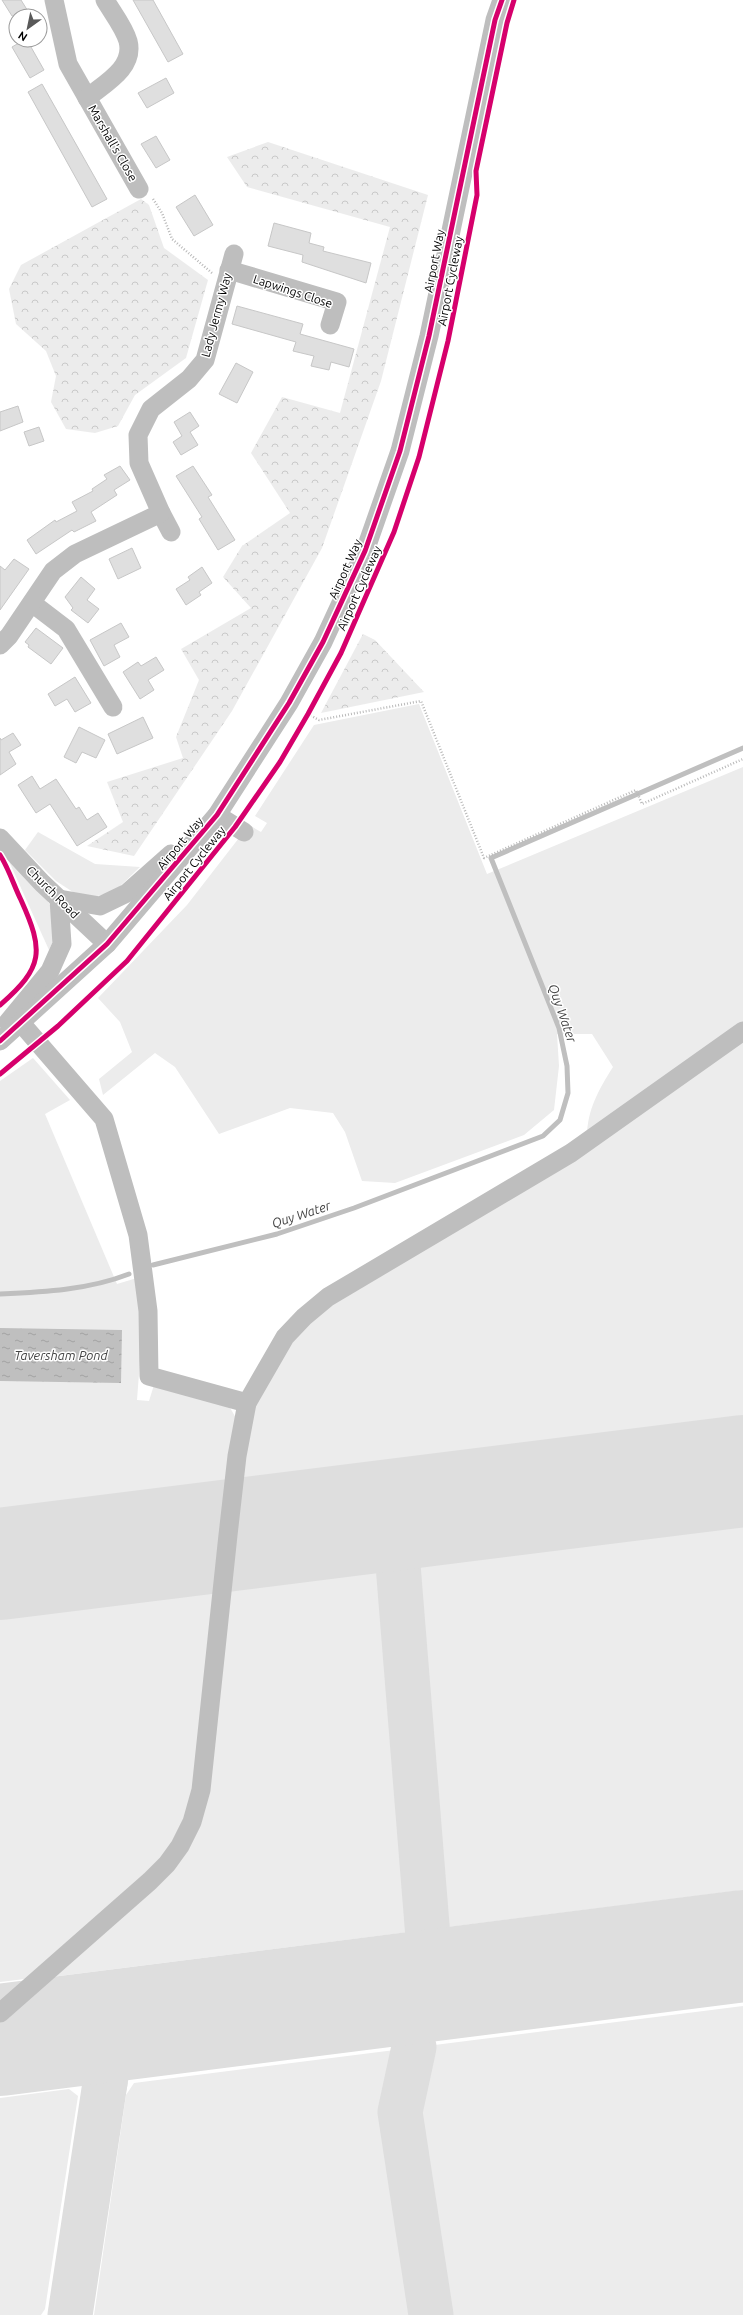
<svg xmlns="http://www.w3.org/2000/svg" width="743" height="2315" font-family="Ubuntu,sans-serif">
<defs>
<pattern id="forest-crowns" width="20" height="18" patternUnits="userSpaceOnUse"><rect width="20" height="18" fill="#ececec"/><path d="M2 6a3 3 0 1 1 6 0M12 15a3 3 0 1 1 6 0" fill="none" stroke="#c9c9c9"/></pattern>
<pattern id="water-ripples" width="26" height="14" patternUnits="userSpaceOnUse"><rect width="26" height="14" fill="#bfbfbf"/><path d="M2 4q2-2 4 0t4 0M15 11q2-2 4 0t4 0" fill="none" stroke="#a2a2a2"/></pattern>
</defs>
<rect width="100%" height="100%" fill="#fff"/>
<g fill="#ececec">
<path d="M419,704l68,170 256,-107v255l-156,115c0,-27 12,-48 26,-70l-21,-33h-35l2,32 -5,44 -30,25 -129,48 -33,-2 -17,-49 -12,-19 -43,-5 -71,26 -44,-67 -20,-14 -52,42 -4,-16 33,-27 -12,-30 -22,-24 89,-93 62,-80 12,7 6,-9 -12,-7 59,-91z"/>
<path d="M38,832l57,32 45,3 -25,24 -21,6 -18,-3 -20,-13 -31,-31z"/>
<path d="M7,857c18,19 54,46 49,76 -2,6 -5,12 -7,17z"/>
<path d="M743,1035v855l-692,87 132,-126 56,-369 20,-92 50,-73z"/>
<path d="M33,1058l37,42 -25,14 72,170 20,-6 4,69 -4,53 12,1 5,-16 75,21 7,12 -45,388 -22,47 -136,125 -33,4v-901z"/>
<path d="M743,2006v309h-649l32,-220 8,-12z"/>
<path d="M69,2089l9,7 -33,213 -4,6h-41v-217z"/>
</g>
<g fill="url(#forest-crowns)">
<path d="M268,142l160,53 -47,186 -59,167 -90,163 -98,145 -47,-10 36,-24 -16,-40 76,-24 -7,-21 23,-57 -18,-31 70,-41 -28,-31 19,-31 48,-33 -39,-60 31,-56 58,16 50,-186 -143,-40 -20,-30z"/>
<path d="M141,199l8,6 15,43 44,32 -22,78 -51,37 -17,31 -23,7 -29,-4 -15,-27 5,-26 -10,-25 -30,-27 -7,-35 12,-24z"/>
<path d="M363,634l12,6 49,52 -103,21z"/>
</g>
<path fill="url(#water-ripples)" d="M0,1328l122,2 -1,53 -121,-2z"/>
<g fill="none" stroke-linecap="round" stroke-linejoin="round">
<g stroke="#bfbfbf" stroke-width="5">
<path d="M153,1265l124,-31 77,-26 189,-72 17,-16 8,-27 -1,-27 -8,-38 -68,-170 252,-110"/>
<path d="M0,1294c44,-2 88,-4 129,-20"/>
</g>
<g stroke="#dedede" stroke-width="45">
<path d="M394,1515l38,472"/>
<path d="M44,2034c39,3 50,11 61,49"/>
<path d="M414,2047l-14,65 31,203"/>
<path d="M70,2315l38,-252c11,-27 16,-32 42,-43"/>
</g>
<g stroke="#dedede" stroke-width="112">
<path d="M0,1564l743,-93"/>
<path d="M0,2040l743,-94"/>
</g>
</g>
<g fill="#dfdfdf" stroke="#c7c7c7">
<path d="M2,0h19l10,16h-19z"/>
<path d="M133,0h20l30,54 -15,8z"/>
<path d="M24,40h3l17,30 -14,8 -18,-31z"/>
<path d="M166,78l8,15 -27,15 -9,-15z"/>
<path d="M42,84l65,115 -15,8 -64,-115z"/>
<path d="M156,136l14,24 -14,8 -15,-24z"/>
<path d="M195,195l18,30 -19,11 -18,-29z"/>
<path d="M274,223l37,10 -2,10 15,4 -1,4 48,12 -5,20 -64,-21 1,-7 -35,-9z"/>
<path d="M237,306l66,18 -3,10 54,15 -5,18 -18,-5 -2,8 -18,-4 3,-10 -21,-5 3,-9 -64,-18z"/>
<path d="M236,363l17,9 -16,31 -18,-9z"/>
<path d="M18,406l5,16 -23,9v-19z"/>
<path d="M190,412l9,14 -9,6 8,13 -17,10 -8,-13 9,-6 -8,-14z"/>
<path d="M39,427l5,14 -15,5 -5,-14z"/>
<path d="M120,466l10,14 -16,10 3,5 -26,17 5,9 -22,11 -2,-2 -36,24 -9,-14 28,-20 1,2 21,-11 -5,-9 21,-11 -1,-2 15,-10 -3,-4z"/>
<path d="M193,466l19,29 -4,2 27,43 -17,10 -19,-31 3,-2 -26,-41z"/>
<path d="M132,548l9,20 -23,11 -9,-20z"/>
<path d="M14,559l15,10 -29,41v-44l5,4z"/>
<path d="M202,567l10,16 -13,9 2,3 -15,10 -10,-16 14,-9 -2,-3z"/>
<path d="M81,577l14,12 -8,11 12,9 -11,14 -17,-13 2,-2 -8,-11z"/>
<path d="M121,623l8,14 -15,8 6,12 -16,9 -14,-26z"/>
<path d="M36,628l27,20 -12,16 -23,-17 1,-2 -4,-3z"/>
<path d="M156,657l8,13 -16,10 6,10 -14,9 -17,-27 15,-10 3,4z"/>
<path d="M75,677l16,26 -16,9 -8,-13 -12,7 -7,-12z"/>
<path d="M143,717l10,21 -36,16 -9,-20z"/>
<path d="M79,727l26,13 -9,18 -14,-6 -6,11 -12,-6z"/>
<path d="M13,733l8,12 -12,7 7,12 -16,11v-37l1,2z"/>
<path d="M32,776l8,13 16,-10 20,30 3,-2 8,13 11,-7 9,14 -30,19 -27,-42 -14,9 -18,-28z"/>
</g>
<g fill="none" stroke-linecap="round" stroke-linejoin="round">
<g stroke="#b9b9b9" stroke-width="2.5" stroke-dasharray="1 2" stroke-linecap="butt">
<path d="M153,199l9,14 10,26 40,34"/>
<path d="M308,714l11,6 102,-19 63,157 152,-68 6,14 101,-45"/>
</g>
<g stroke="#bebebe" stroke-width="19">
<path d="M54,0l14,64 71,125"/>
<path d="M87,98c17,-14 48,-30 41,-57 -4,-14 -16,-29 -23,-41"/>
<path d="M229,270l108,32 -7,23"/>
<path d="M161,513l10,19"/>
<path d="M32,603l34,26 47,78"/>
<path d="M0,645l9,-9 44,-65 22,-17 86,-41 -22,-50 -1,-28 13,-26 38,-30 16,-19 29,-106"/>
<path d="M217,815l27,17"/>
<path d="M0,838l42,45 65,61"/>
<path d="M59,899l41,7 27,-13 44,-39"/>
<path d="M8,1022l42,-51 12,-27 -3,-45"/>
<path d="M21,1023l83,96 34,116 10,76 1,65 98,27"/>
<path d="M0,1041l107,-97 110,-129 72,-112 34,-61 42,-91 35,-100 29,-115 66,-316 7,-20"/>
<path d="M0,2013l150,-132 17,-17 13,-18 12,-24 9,-32 27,-255 9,-79 10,-53 38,-66 19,-20 24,-20 243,-144 172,-122"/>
</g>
<defs>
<g id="cycleway">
<path d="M0,855c9,14 14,31 21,45 23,51 23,67 -21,105"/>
<path d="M0,1041l107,-97 110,-129 72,-112 34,-61 42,-91 35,-100 29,-115 66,-316 7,-20"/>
<path d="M0,1074l58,-48 69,-65 108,-134 45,-65 28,-48 33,-61 53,-121 25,-75 29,-116 29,-146 -1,-24 31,-148 7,-23"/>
</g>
</defs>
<use href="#cycleway" stroke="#fff" stroke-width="8"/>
<use href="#cycleway" stroke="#d6006c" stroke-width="5"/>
</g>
<g text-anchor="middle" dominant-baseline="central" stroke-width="3" stroke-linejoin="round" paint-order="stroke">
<g font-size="12" fill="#000" stroke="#fff">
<text transform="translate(113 143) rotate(60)">Marshall's Close</text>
<text transform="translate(434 261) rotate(-79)">Airport Way</text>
<text transform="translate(450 281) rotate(-79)">Airport Cycleway</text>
<text transform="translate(293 291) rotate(18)">Lapwings Close</text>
<text transform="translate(216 315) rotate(-75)">Lady Jermy Way</text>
<text transform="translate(345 569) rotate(-66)">Airport Way</text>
<text transform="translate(359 588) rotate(-66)">Airport Cycleway</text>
<text transform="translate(180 843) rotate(-50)">Airport Way</text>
<text transform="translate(194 863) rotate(-51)">Airport Cycleway</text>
<text transform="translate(53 892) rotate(45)">Church Road</text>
</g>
<g font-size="13" font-style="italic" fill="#444" stroke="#fff">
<text transform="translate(563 1013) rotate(71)">Quy Water</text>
<text transform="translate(301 1214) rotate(-18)">Quy Water</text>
<text x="61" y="1355">Taversham Pond</text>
</g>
</g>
<g transform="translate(28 28) rotate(213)"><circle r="19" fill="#ffffff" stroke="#999999"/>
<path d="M0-3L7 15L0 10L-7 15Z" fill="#595959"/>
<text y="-6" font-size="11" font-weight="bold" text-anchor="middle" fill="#000000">N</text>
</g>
</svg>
